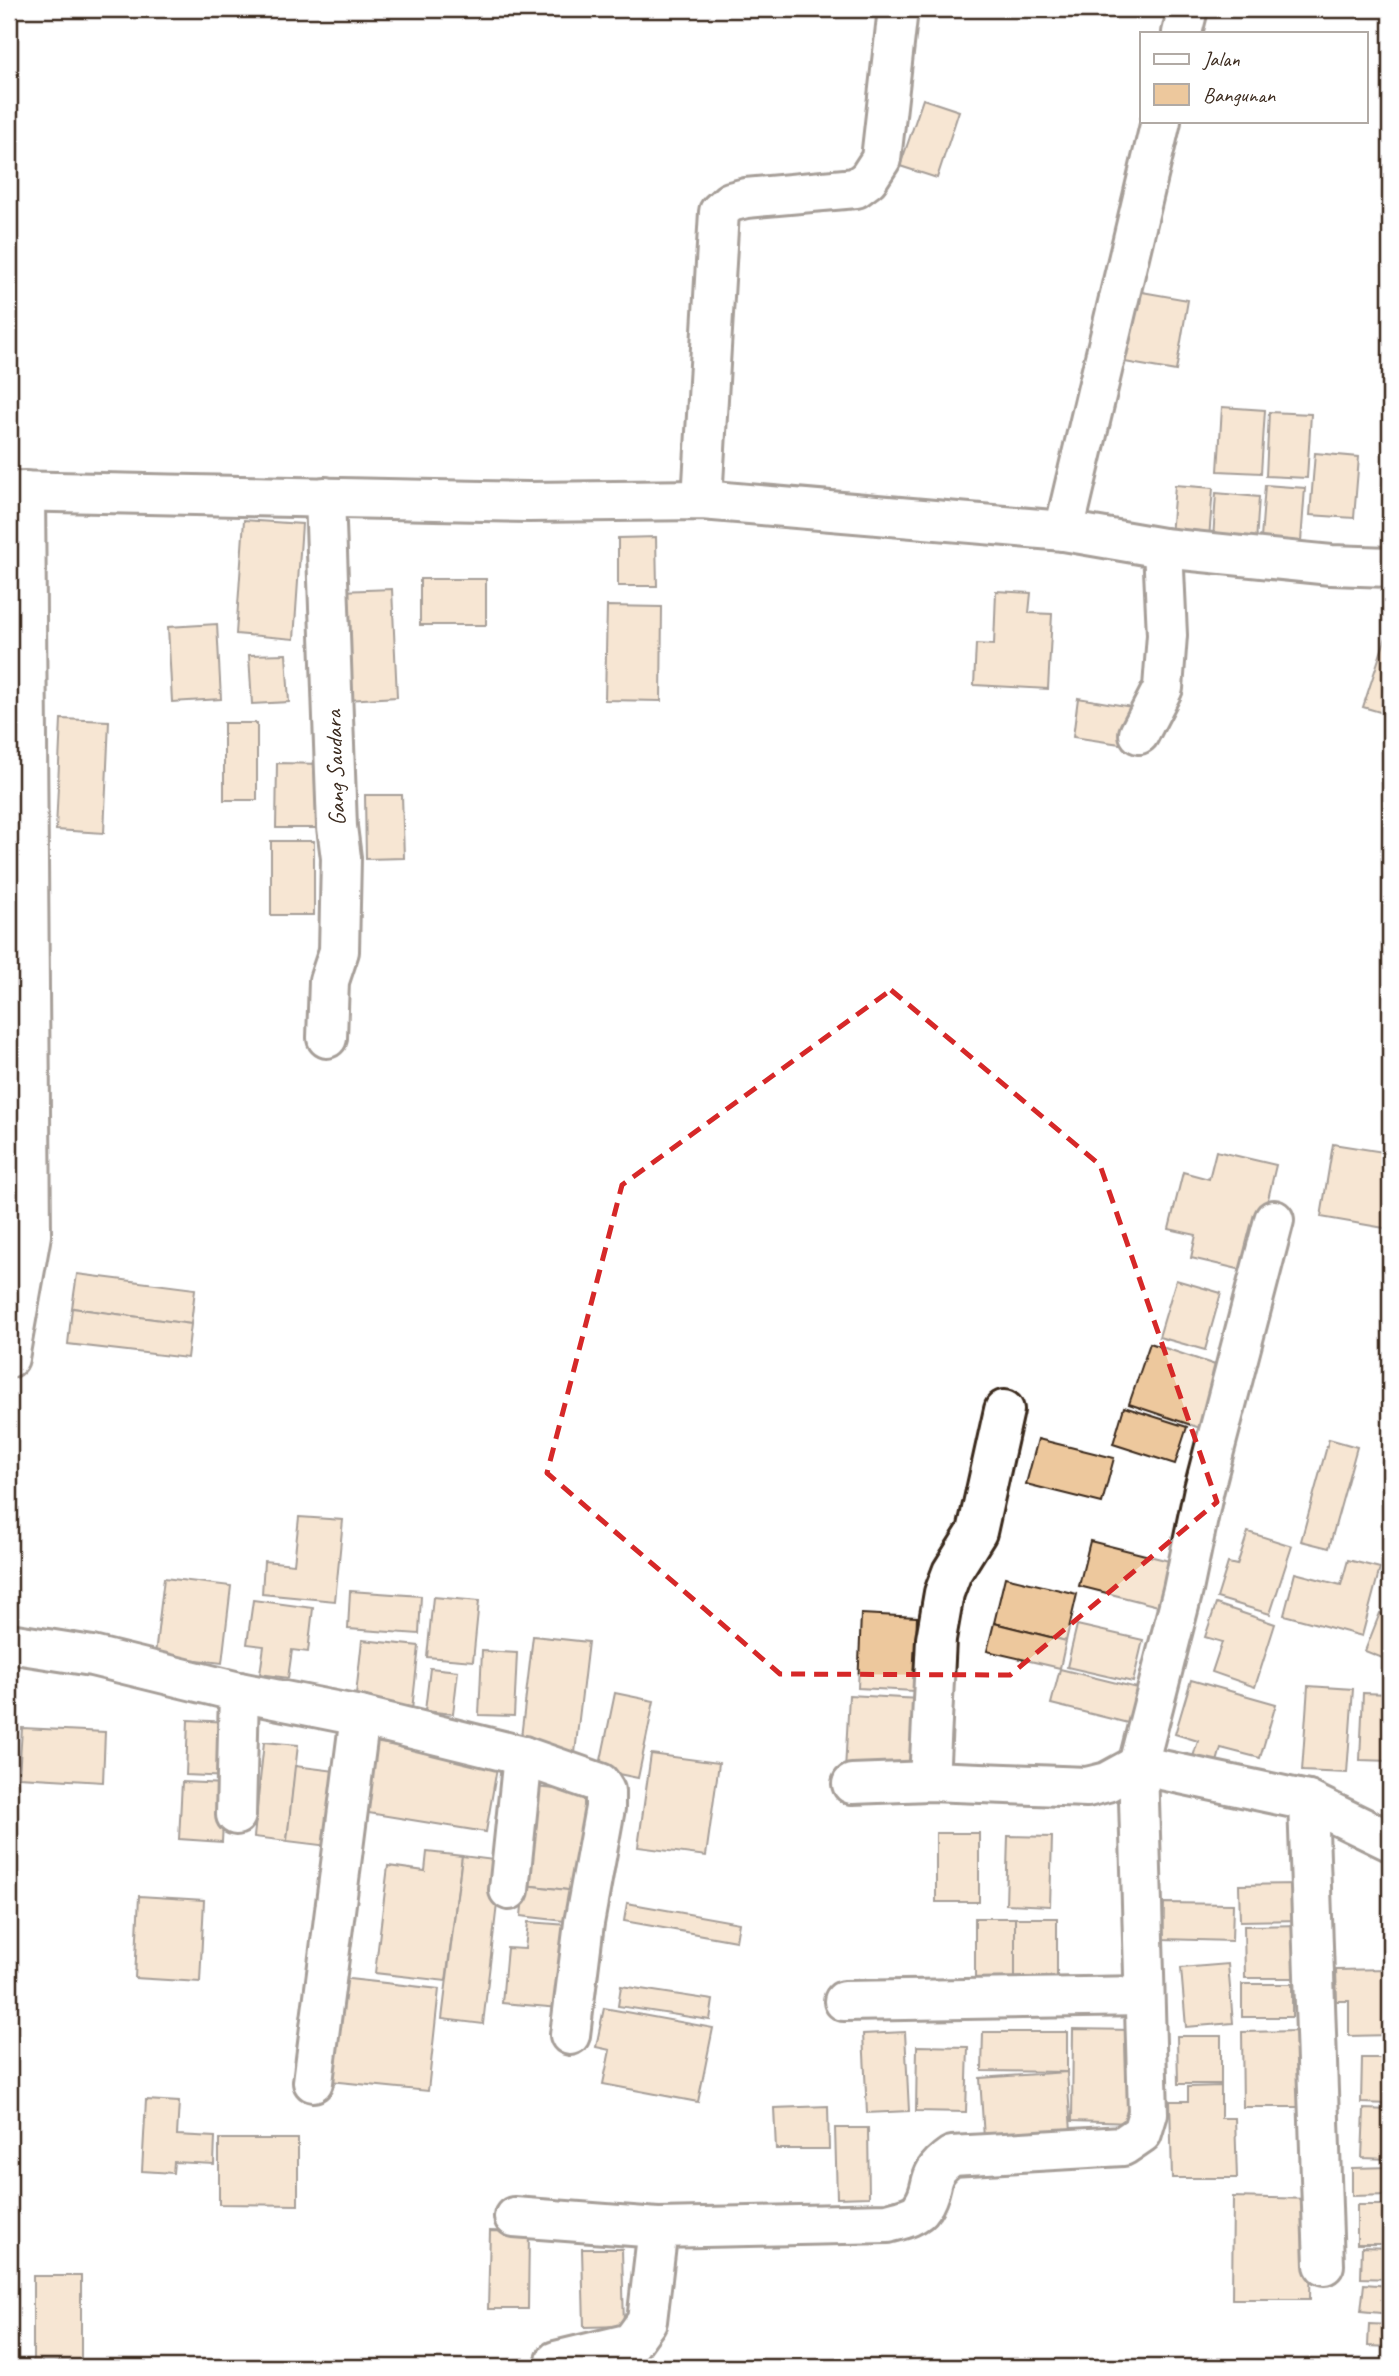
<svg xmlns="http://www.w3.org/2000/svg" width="1399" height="2376" font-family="Caveat,sans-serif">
<rect width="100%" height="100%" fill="#fff"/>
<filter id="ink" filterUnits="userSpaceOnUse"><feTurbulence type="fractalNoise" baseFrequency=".0143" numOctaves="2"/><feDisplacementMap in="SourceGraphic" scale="14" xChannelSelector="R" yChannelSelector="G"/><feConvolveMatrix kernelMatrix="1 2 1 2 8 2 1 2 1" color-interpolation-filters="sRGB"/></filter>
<g filter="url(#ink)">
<g fill="#edc89d" stroke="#3b2a1e" stroke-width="2">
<path d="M923,99l36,12 -22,67 -37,-12z"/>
<path d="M1142,292l46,8 -12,71 -57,-10 9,-52 11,1z"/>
<path d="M1222,407l43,3 -4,63 -43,-2z"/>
<path d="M1269,412l42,2 -4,64 -41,-2z"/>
<path d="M1315,453l44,4 -5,61 -44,-3z"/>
<path d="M1175,485l38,3 -4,51 -38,-3z"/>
<path d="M1265,485l40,3 -5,67 -40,-3z"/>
<path d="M1216,493l43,4 -3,46 -43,-3z"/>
<path d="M244,520l58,4 -8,115 -58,-5z"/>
<path d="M656,537l1,49h-39v-48z"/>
<rect x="420" y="579" width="66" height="46"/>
<path d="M392,589l5,108 -50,3 -6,-109z"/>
<path d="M996,591l35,2 -2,20 23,1 -4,75 -74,-4 2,-41 18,1z"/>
<path d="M607,606l55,1 -1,94 -56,-1z"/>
<path d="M217,624l4,75 -49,3 -4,-75z"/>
<path d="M1390,625v90l-27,-8z"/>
<path d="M286,654l3,48 -37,2 -3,-49z"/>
<path d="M1078,698l54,9 -5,38 -54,-8z"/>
<path d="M61,719l48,2 -5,112 -48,-3z"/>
<rect x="224" y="723" width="33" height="77"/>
<path d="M277,763l46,1 -1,64h-46z"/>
<path d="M365,795h37l2,63 -38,1z"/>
<rect x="271" y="841" width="43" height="74"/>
<path d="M9,1142l9,1 -8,74h-1z"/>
<path d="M1333,1144l57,9v76l-69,-12z"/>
<path d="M1216,1151l60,14 -25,107 -60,-14 5,-23 -27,-6 14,-57 26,7z"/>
<path d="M77,1274l118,15 -4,35 -119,-16z"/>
<path d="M1176,1280l45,13 -16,57 -46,-13z"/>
<path d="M72,1308l119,16 -4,34 -119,-14z"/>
<path d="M1150,1343l71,24 -21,61 -71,-24z"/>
<path d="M1124,1407l63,20 -12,37 -62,-20z"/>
<path d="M1038,1439l76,19 -12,45 -76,-19z"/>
<path d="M1329,1439l28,8 -28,101 -28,-7z"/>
<path d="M299,1517l44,3 -8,81 -73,-7 2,-33 30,3z"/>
<path d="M1248,1532l44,14 -22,68 -53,-16 11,-35 9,2z"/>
<path d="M1090,1541l83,21 -11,45 -83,-21z"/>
<path d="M1348,1560l32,8 -18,68 -78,-21 11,-42 46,12z"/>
<path d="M1005,1577l72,17 -11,47 -72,-18z"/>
<path d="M164,1578l67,8 -9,77 -67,-8z"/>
<path d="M350,1591l71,5 -2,38 -71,-5z"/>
<path d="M433,1597l46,4 -6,60 -46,-4z"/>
<path d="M253,1600l60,8 -5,44 -16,-2 -4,28 -28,-4 4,-28 -17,-2z"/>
<path d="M1216,1604l59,20 -20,63 -43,-15 10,-30 -17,-5z"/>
<path d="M1380,1613l10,4v44l-25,-10z"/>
<path d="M861,1614l56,3 -3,74 -56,-3z"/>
<path d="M994,1623l72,18 -6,27 -73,-17z"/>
<path d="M1077,1625l66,15 -10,42 -66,-15z"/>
<path d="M533,1636l55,6 -13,111 -55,-7z"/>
<path d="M362,1640l57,6 -7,64 -57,-6z"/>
<path d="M482,1651l35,2 -3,63 -35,-1z"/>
<path d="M430,1668l28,3 -5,43 -28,-3z"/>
<path d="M1060,1669l81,20 -9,35 -81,-20z"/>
<path d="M1191,1680l85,24 -16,54 -39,-10 -6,21 -24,-6 7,-22 -23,-7z"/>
<path d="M1308,1686l45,3 -6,84 -45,-2z"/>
<path d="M615,1693l39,8 -16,77 -39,-8z"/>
<path d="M1363,1693l27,1v67l-30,-1z"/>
<path d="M849,1695l70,4 -3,76 -71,-4z"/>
<path d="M188,1720l43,2 -2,55 -43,-2z"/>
<path d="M22,1728l83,4 -2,50 -84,-5z"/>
<path d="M361,1740l137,22 -12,70 -136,-22z"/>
<path d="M264,1742l34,3 -11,96 -33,-4z"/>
<path d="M651,1754l68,9 -13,93 -68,-9z"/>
<path d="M295,1766l49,6 -8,75 -49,-6z"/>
<path d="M182,1782l43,2 -3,58 -43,-3z"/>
<path d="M535,1787l51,5 -10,99 -52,-6z"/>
<rect x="936" y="1833" width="43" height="69"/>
<path d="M1008,1836l44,1 -2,69 -44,-2z"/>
<path d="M427,1852l35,4 -16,125 -71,-8 13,-107 37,5z"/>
<path d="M462,1856l40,5 -19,163 -41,-5z"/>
<path d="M1300,1884l1,36 -61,1 -1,-36z"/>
<path d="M524,1885l52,6 -3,31 -52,-6z"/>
<path d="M139,1896l65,4 -4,82 -65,-4z"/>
<path d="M627,1903l112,20 -3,18 -112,-20z"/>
<path d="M1164,1903l69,1 -1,37 -69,-2z"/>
<rect x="975" y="1918" width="40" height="74"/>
<rect x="1015" y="1918" width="42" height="74"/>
<path d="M528,1922l40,3 -8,83 -58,-5 5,-55 18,1z"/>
<path d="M1304,1925l1,53h-60l-1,-52z"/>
<path d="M1228,1964l5,59 -47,4 -5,-59z"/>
<path d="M1390,1969v66l-41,1v-35h-12l-1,-31z"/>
<path d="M331,1977l108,12 -11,102 -108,-11z"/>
<rect x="1242" y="1984" width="50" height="33"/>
<path d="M621,1986l92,14 -3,20 -92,-14z"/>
<path d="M604,2008l109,20 -15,74 -95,-18 7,-34 -14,-3z"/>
<path d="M1073,2029l61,1 -2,93 -60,-2z"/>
<path d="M1299,2031v76h-56l-1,-75z"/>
<path d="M905,2032l4,79 -42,2 -4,-79z"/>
<path d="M983,2032h84v40l-85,-1z"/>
<path d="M1177,2036h44v48h-43z"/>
<path d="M917,2046l51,1 -2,65 -50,-1z"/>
<path d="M1362,2058h28v46l-29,-1z"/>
<path d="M1067,2072l4,60 -87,6 -4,-60z"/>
<path d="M1221,2086v32h14l2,60h-65l-2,-77h18v-14z"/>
<path d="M146,2100l33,2 -2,33 38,2 -1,27 -40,-2 -1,11 -31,-2z"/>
<path d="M828,2106l1,43h-53l-2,-41z"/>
<path d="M1364,2109l26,1v49l-28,-1z"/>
<path d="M835,2128h33l1,69 -32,1z"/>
<path d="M219,2139h79v66l-79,-1z"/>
<path d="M1390,2167v28l-38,1v-28z"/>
<path d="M1233,2197l79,2 -2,100h-78z"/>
<rect x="1357" y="2205" width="33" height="39"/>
<path d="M490,2231l39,1 -1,77h-40z"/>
<path d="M1362,2247l28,1v31l-29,-1z"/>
<path d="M582,2249h40l2,77 -40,1z"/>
<rect x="33" y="2276" width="48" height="85"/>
<path d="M1364,2284l26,2v28l-29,-3z"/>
<path d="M1369,2324l21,1v22l-22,-1z"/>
</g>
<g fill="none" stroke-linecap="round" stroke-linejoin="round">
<defs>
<g id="minor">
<path d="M1182,33l6,-24"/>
<path d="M9,491l519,11 174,-2 362,31 99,17 168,17 59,2"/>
<path d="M325,497l12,330 4,31 -2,93 -10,30 -2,57"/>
<path d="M702,500l17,-288 11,-10 16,-4 110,-10 12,-9 13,-20 17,-150"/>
<path d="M1064,531l97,-410"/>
<path d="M1139,734l24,-46 4,-53 -4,-87"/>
<path d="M9,1358l22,-123 -6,-744"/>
<path d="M9,1643l83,13 147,36 121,24 163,40 77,27 5,8v17l-21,115 -14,112"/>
<path d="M1138,1765l170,36 82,40"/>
<path d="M929,1781l7,-142 8,-46 8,-21 25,-40 27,-122"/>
<path d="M852,1784l77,-3 158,6 20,-5 31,-17"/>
<path d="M1308,1801l16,464"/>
<path d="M236,1815l3,-123"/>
<path d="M509,1890l14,-134"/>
<path d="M844,2001l300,-5"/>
<path d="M313,2082l47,-366"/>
<path d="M514,2217l144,11 230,-5c10,-3 28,-6 34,-16 15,-22 1,-31 30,-51l171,-10 19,-13 6,-20 -10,-348 45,-175 21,-101 70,-269"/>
<path d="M555,2367l1,-6 75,-18 16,-22 11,-93"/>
</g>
</defs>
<use href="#minor" stroke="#3b2a1e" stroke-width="44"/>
<use href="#minor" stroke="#fff" stroke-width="38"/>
</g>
</g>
<path d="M0 0H1399V2376H0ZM891,990l209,175 117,337 -207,173 -230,-1 -233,-201 75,-288z" fill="#fff" fill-opacity=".55" fill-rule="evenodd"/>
<path fill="none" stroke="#d62828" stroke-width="5" stroke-dasharray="14 9" stroke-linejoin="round" d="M891,990l209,175 117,337 -207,173 -230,-1 -233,-201 75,-288z"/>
<g text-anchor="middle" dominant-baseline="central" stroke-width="7" stroke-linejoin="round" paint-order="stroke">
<g font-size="24" fill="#3b2a1e" stroke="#fff">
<text transform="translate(335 768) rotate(-92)">Gang Saudara</text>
</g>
</g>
<rect width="1399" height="2376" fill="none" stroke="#fff" stroke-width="35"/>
<rect x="18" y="18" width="1364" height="2341" fill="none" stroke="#3b2a1e" stroke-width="2.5" filter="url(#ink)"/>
<rect x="1140" y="32" width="228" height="91" fill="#ffffff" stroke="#b1aaa5" stroke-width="2"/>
<rect x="1154" y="54" width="35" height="10" fill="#ffffff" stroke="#b1aaa5" stroke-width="2"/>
<text x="1203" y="66" font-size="21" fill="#3b2a1e">Jalan</text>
<rect x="1154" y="84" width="35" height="21" fill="#edc89d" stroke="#b1aaa5" stroke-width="2"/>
<text x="1203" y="102" font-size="21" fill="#3b2a1e">Bangunan</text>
</svg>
